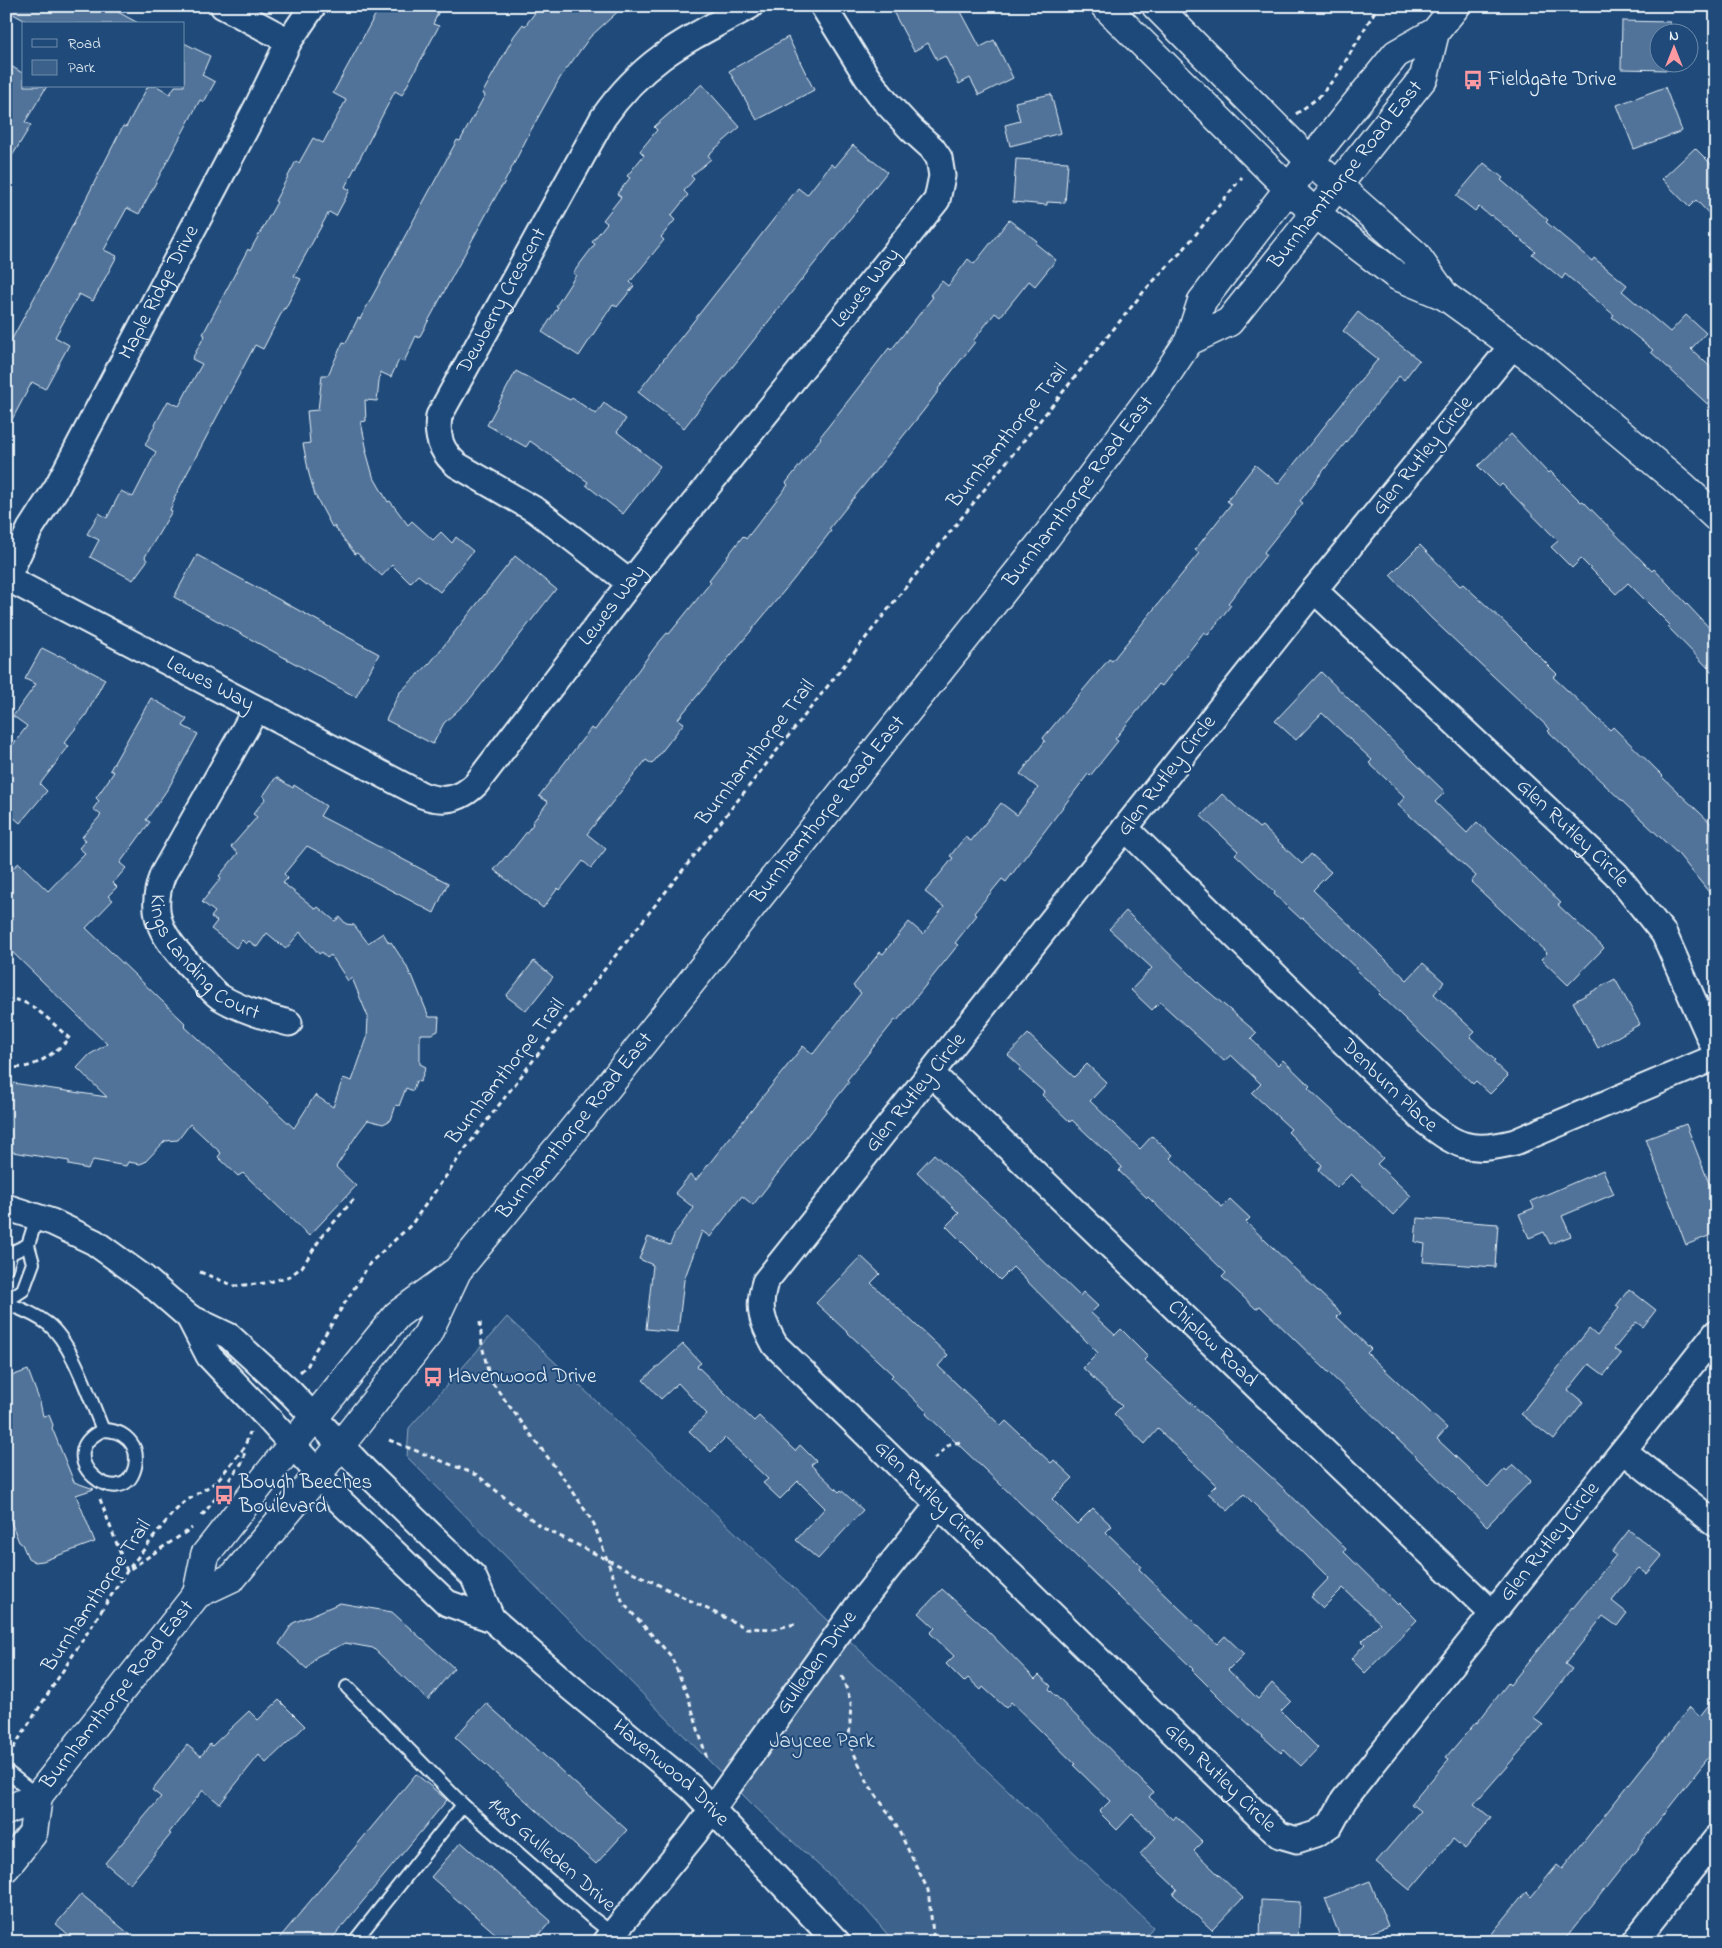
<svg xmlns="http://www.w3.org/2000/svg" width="1722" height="1948" font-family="'Indie Flower',sans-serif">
<rect width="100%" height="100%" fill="#1f4a7a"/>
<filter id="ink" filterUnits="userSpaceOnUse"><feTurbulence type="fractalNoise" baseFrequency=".02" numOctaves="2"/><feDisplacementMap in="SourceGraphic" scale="10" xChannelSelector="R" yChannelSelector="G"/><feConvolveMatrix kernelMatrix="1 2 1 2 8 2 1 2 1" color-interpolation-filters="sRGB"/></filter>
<g filter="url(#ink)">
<path fill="#3c628c" stroke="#92aac2" d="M507,1317l646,610 -12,15h-247l-31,-36 -108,-99 -348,-350 2,-29z"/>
<g fill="#517399" stroke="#e8f1f8">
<path d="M6,6h101l33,18h-109l-25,-14z"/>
<path d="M380,6h49l10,5 -6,13 6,2 -37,69 -7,-4 -50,96 5,3 -14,26 -7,-4 -35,64 7,3 -16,30 -1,-1 -21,41 -8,-4 -81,153 1,1 -5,11 2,1 -27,46 2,4 -14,19 -43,-23 9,-17 -12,-6 12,-21 8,5 14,-27 12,6 23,-45 -11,-7 12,-24 11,-20 11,5 10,-19 13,-23 -10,-5 13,-24 -2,-1 45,-85 2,2 27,-49 -2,-1 21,-40 3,2 14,-25 10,5 23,-43 -13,-7z"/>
<path d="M540,6h84l-34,31 -30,41 -29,52 -29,57h-1l-82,151 -3,-2 -12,26 -5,-2 -8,17 -11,-5 -3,29 -12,-1 1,21 -5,1 6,29h-1l7,25 15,26 2,-1 18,24 4,-4 21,19 8,-8 11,11 4,-6 17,14 -33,41 -22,-17 -8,8 -18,-18 -10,11 -25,-23 -2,1 -21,-28 -2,1 -17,-32 -6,-21 -6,-30 7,-1 -3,-32 11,-1 4,-35h6l15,-33 3,1 12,-25 2,1 97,-179 3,1 25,-46 -3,-1 32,-58 9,-12 2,2z"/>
<path d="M890,6h68l22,41 14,-7 19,38 -34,17 -9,-17 -11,6 -14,-28 -8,4 -9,-17 -14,8z"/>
<path d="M1622,21l48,1v10h-10v30h9v8l-48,-1z"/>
<path d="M788,37l26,53 -57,30 -28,-49z"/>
<path d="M184,43l26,13 -8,19 13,7 -11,20 -4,-2 -61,114 -12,-6 -23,42 13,6 -24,45 -14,-7 -24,43 14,8 -24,44 -13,-7 -26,49v-81l55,-102 62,-122 3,1 22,-41h9l13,8 5,-8h9z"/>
<path d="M6,63l18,11v12h23l-22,36 6,3 -25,41z"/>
<path d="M702,84l38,43 -32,28 3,4 -20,17 3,3 -10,12 4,4 -17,21 4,4 -14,17 3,3 -34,42 4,4 -17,21 -4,-3 -34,52 -37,-24 16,-25 -2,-1 20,-31 -3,-2 22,-29 -3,-2 15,-19 -4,-3 18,-23 -4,-3 13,-16 -3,-2 17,-21 -4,-4 17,-21 -3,-3z"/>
<path d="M1665,87l17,44 -48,18 -17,-44z"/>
<path d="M1051,94l10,39 -51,13 -5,-21 15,-4 -5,-19z"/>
<path d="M853,145l34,27 -203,256 -46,-36 160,-204 9,7 24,-31 4,3z"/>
<path d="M1695,148l21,21v52l-20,-21 -7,7 -27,-28z"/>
<path d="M1016,159l52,3 -3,41 -18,-1v3l-34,-3z"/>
<path d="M1484,163l19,15 -2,2 47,40 -2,2 46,39 2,-3 33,27 -5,6 48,41 16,-17 20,18 -15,16 25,23v40l-65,-60 2,-2 -41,-33 2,-2 -49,-41 -3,5 -30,-25 3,-3 -44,-36 -1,1 -11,-9 -4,4 -19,-15z"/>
<path d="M1009,220l28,21 -2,2 21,17 -21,26 -6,-5 -29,36 -5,-4 -22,28 2,1 -37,47 1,1 -15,20 -95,119 2,2 -37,48 -116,140 6,4 -32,41 -6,-4 -59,74 19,15 -15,19 -8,-7 -23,29 -2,-2 -15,20 -49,-38 12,-14 1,1 26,-33 -1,-1 16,-21 -9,-6 52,-68 4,2 60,-83 12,-14 2,1 42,-52 -2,-2 34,-44 3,3 25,-32 17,-22 -2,-2 35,-45 -1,-1 69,-89 2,2 42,-53 -3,-2 12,-14 6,5 20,-27 6,5z"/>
<path d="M1358,312l61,48 -15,20 -5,-4 -69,86 -30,39 3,2 -39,49 2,3 -38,48 3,2 -23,30 -4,-3 -42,54 -3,-2 -44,55 3,2 -28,35 -2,-2 -82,108 -4,-3 -28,34 3,2 -22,28 3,2 -61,76 -2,-1 -48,60 2,2 -96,123 -11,-9 -32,41 -8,-6 -18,49 -6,52 -32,-3 7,-64 -14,-6 9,-22 22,8 5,-12 19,-25 -19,-15 15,-18 6,5 107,-134 10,8 48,-61 -8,-7 27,-34 3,2 26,-32 14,12 21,-27 -19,-15 28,-34 -3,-2 15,-19 6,4 30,-38 16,12 21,-27 -18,-14 25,-33 -2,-3 66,-79 3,2 87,-108 -4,-3 36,-46 -4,-3 28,-36 23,19 100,-125 -35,-28z"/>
<path d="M516,371l54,29 2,-2 24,16 8,-11 22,16 -9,13 43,34 -37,48 -37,-29 2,-3 -58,-41 -4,6 -39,-22z"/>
<path d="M1511,434l37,39 2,-2 31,31 2,-1 69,70 2,-2 62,66v41l-48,-49 2,-2 -42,-42 -12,11 -35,-35 -9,9 -21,-21 7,-6 -56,-57 -3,3 -21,-21z"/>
<path d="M1420,545l40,41 3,-2 53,49 41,41 -4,3 57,53 3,-3 50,49 -1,1 54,51v73l-37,-46 -131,-124 2,-2 -119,-111 -41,-43z"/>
<path d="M197,555l182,99 -23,43 -182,-100z"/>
<path d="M515,556l41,33 -86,110 -26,24 -11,21 -47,-24 13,-27 31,-30z"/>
<path d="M42,648l16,8 1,-1 46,24 -19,36 -22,28 5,3 -29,38 7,7 -27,32 -14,-12v-57l21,-28 -14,-10 23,-32 -11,-5z"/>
<path d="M1321,672l124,120 -10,10 32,31 10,-11 84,81 -3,2 46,43 -36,37 -27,-26 6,-6 -76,-71 5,-6 -78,-71 7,-8 -36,-34 3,-3 -50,-47 -26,27 -21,-19z"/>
<path d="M151,698l36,21 -4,7 15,8 -29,53 -23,33 4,2 -30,41 6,5 -13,15 4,4 -9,9 5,4 -27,28 100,96 -2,2 110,102 21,-33 18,12 10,-29 9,3 15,-43 1,-21 -16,-39 -4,3 -17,-26 -4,3 -5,-6 -3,2 -19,-22 -14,17 -19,-16 -10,14 -8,-6 -3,3 -4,-4 -6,8 -25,-19 6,-8 -6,-4 4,-5 -13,-10 19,-24 -2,-2 19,-23 -7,-6 26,-30 -4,-3 13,-16 -3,-2 13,-19 17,11 1,-3 32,21 -6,10 128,67 -14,30 -127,-67 -23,28 4,4 -5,5 33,26 2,-2 17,14 5,-4 6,7 8,1 14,18 15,-10 6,10 2,-1 15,23 5,11 1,-1 17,42h10l-1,14 -6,3h-12v30l6,3 -6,15 -4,-1 -3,10 -7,-3 -7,18 -3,-1 -5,15 -8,4 -15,-4 -10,13 -22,34 20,19 -47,50 -66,-63 -5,3 -20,-19 3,-4 -31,-29 -12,16 -13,1 -20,21 -5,2 -12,-2 -2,4 -33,-6 -5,9 -19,-4v-4l-63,-10v-69l101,15 -30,-29 12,-13 18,-11 -101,-98v-73l13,-10 29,28 37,-38 -6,-5 7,-8 -4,-3 19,-22 -8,-6 6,-8 -3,-3 18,-26 -4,-2z"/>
<path d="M1222,794l37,34 3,-2 40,38 9,-10 20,18 -18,18 94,90 16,-17 21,19 -10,12 41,38 -5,5 25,23 -2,2 15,14 -18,18 -14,-13 -3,3 -94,-90 2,-2 -24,-21 1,-1 -55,-52 -2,1 -27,-25 1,-2 -40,-38 3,-3 -37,-35z"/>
<path d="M1126,911l76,75 55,47 -6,6 27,26 5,-5 27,26 -2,2 75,70 -6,6 34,32 -18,19 -42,-41 -14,14 -19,-18 4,-5 -34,-33 3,-3 -39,-36 9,-9 -30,-29 -7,6 -64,-59 -8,8 -21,-20 21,-22 -43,-39z"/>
<path d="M534,961l19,16 -27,34 -20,-15z"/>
<path d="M1615,979l25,45 -42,24 -25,-46z"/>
<path d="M1028,1034l46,43 13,-13 20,19 -17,18 50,48 12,-13 21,19 -3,3 52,49 8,-8 20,19 -4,4 95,91 -4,4 34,32 -4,4 80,75 -10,11 51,48 17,-18 2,2 6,-7 18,17 -44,45 -227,-220 -4,3 -34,-32 4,-4 -78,-76 -1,1 -28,-27 3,-4 -50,-47 -2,2 -28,-27 2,-3 -25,-22 2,-3 -13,-12z"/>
<path d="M1686,1124l30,77v32l-30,12 -40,-106z"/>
<path d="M934,1154l71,65 -1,1 27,29 49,47 3,-4 15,14 -7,7 24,22 6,-6 27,27 -4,4 137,126 65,63 -2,3 54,53 2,-2 17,17 -52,53 -14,-14 14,-15 -3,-3 18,-18 -37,-35 -20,20 -12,-11 18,-19 -85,-84 -16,17 -20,-18 8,-8 -58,-56 -13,15 -31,-30 8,-8 -39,-38 15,-15 -85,-86 -13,13 -54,-54 13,-13 -42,-41z"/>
<path d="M1603,1170l11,24 -52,22 9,20 -21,8 -6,-12 -15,6 -10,-24 15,-6 -3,-7z"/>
<path d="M1417,1218l81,6 -3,43 -72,-5 2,-18 -10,-2z"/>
<path d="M861,1256l19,18 -9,9 77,72 -10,11 63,60 5,-5 45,42 3,-3 19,18 -21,21 25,25 16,-16 19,18 -6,6 35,34 -2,3 36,35 42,40 8,-8 19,18 -16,16 30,29 14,-16 19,18 -10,10 37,37 -17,18 -17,-16 -3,3 -58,-52 -31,-31 1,-1 -78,-76 -189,-179 1,-2 -36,-35 2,-2 -77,-72z"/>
<path d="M1629,1289l27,21 -13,17 -7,-5 -22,27 7,5 -17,21 -15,-11 -21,26 15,12 -29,38 -33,-26 68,-85 8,7 22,-28 -3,-2z"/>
<path d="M683,1344l18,19 -4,3 57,55 5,-5 36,35 5,-6 16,16 -5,4 28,27 2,-2 22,20 -45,49 -22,-19 29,-32 -27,-27 -18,18 -17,-16 5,-4 -43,-41 -14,14 -22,-21 18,-17 -29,-31 -17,16 -18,-19z"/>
<path d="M28,1370l12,32 3,14 6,-1 4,10 -1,3 22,54 20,7 -18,6 19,47 -52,19 -8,1 -7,-4 -6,-14 -3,-2 -9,-22 -4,1v-143z"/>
<path d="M1629,1530l33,26 -15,18 -8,-6 -3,3 -24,30 15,12 -10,13 -14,-10 -38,48 7,5 -39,49 10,7 -69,79 17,14 -26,31 -12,-10 -43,51 -34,-28 44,-51 -9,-7 38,-45 -3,-2 30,-35 1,1 31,-40 2,2 62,-78 1,1 43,-53 -4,-3z"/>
<path d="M942,1589l41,37 52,53 4,-4 12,11 -2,3 104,103 -4,5 24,23 3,-4 27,26 -9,9 49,47 -31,32 -39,-36 4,-5 -37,-35 16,-17 -24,-23 -15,16 -18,-18 11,-11 -37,-36 2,-1 -64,-62 -5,6 -23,-21 -2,3 -13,-12 -4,4 -18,-18 8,-8 -24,-23 5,-5 -16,-15z"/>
<path d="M340,1603l52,9 62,56 -26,32 -55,-52 -28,-5 -29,14 -9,12 -28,-25 14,-21z"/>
<path d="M1716,1696v52l-153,194h-78l41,-50 5,5 26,-32 5,4 128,-162 10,9z"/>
<path d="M279,1700l26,26 -39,37 -7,-8 -39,49 -17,-14 -34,43 2,1 -41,50 -25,-21 56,-66 -9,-7 35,-45 14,11 9,-12 2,2 37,-35 9,9z"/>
<path d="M486,1703l141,127 -31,34 -141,-127z"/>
<path d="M416,1774l31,26 -118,142h-53z"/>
<path d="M461,1842l90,79 -18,21h-28l-74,-65z"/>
<path d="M1370,1881l18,45 -42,16h-4l-17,-44z"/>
<path d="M81,1894l58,48h-62l-21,-18z"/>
<path d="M1261,1900l39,2 -2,40h-38z"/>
</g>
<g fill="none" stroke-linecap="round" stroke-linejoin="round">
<defs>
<g id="service">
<path d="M6,1268l5,-15 17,-8"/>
<path d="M6,1301l17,-11 10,-27 -5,-18 9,-28"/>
<path d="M6,1303c15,6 29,11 42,21 25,20 42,76 55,106"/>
<path d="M103,1430c21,0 37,14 32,37 -12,49 -88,-11 -32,-37z"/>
<path d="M347,1687l116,118 128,112 22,17"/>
<path d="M6,1771l32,25"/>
<path d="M354,1942l109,-137"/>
</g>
<g id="minor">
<path d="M223,6l66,35"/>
<path id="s1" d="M1513,345l-199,245 -549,692c-8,26 -3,40 10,63l489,476 16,14 17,5 19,-6 15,-10 13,-24c124,-156 249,-310 372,-467"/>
<path id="s2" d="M7,578l415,217c21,8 38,5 54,-11l154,-201 307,-383 5,-24 -3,-18 -7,-10 -21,-19 -26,-28 -18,-24 -44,-71"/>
<path id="s3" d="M6,580l24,-51 27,-42 200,-380 32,-66 24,-35"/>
<path id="s4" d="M630,583l-93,-72 -80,-46c-16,-13 -21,-28 -18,-49l164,-298c42,-60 84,-78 147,-112"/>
<path id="s5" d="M1314,590l302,284 48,60 52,118"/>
<path id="s6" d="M256,709l-93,165c-17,43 2,65 30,95 9,9 17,21 27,28 21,13 45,20 69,26"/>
<path id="s7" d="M1125,828l296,290c35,28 48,36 94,24l201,-85"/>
<path id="s8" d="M932,1074l560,539"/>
<path d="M6,1207l46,15 42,20 50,36 45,39 40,19 62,57 75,79 107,104 19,43"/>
<path id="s9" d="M189,1317l20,39 59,62 50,55 22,28 107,102 45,16 78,68 121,100 146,155"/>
<path d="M1624,1451l92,73"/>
<path id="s10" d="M606,1942l89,-109 162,-226 82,-103"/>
<path d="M1634,1942l82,-103"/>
</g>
<g id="tertiary">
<path d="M1105,6l184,183 26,24 82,63 48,20 87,63 151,127 33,31"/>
<path d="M1156,6l154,155 105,93 30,42"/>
</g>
<g id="secondary">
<path id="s11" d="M1189,341l40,-19 195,-245 11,-45"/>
<path d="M197,1594l8,-39 65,-83 127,-157 57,-42"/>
<path id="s12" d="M6,1811l32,-15 159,-202 36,-17 66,-79 128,-163 30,-64 141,-172 448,-562 115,-154 28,-42 13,-40 108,-140 86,-107 39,-22 21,-26"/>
<path d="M6,1867l27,-34 5,-37"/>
</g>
</defs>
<use href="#service" stroke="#e8f1f8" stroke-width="16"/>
<use href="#minor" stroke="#e8f1f8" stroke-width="29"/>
<use href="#tertiary" stroke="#e8f1f8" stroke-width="31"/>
<use href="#secondary" stroke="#e8f1f8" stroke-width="31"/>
<g stroke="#e8f1f8" stroke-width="3" stroke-dasharray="5 4" stroke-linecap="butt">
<path d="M1296,114l23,-17 19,-23 40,-68"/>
<path d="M6,1000c22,-5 48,25 64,39 -19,15 -37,34 -64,27"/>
<path d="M200,1272l35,14 31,-3 24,-7 12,-9 20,-31 32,-37"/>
<path d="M480,1322l2,23 8,35 80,107 24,37 29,79 48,53 17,40 19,63"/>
<path d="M300,1372l8,-7 6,-13 56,-89 41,-38 55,-77 79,-103 360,-457 240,-298 39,-41 58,-72"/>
<path d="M389,1440l88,35 64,52 205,101 28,1 21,-5"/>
<path d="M934,1459l16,-15 11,-2"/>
<path d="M100,1499l27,72 65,-43"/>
<path d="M202,1516l42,-56v-11"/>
<path d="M842,1676l9,26 -2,41 20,42 25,36 34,69 6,52"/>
<path d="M8,1756l119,-185 44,-56 12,-12 33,-21 28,-34 6,-16"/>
</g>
<use href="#service" stroke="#1f4a7a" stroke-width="12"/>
<use href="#minor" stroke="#1f4a7a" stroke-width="25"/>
<use href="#tertiary" stroke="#1f4a7a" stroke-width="28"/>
<use href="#secondary" stroke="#1f4a7a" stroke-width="28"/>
</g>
</g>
<defs>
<symbol id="bus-bare" viewBox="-9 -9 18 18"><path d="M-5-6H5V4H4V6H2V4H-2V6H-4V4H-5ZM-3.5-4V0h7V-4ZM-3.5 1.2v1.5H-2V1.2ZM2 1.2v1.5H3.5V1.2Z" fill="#ff9aa2" stroke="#1f4a7a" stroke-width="2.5" paint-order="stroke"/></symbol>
</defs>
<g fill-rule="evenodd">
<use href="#bus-bare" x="1459" y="66" width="28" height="28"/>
<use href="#bus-bare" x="419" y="1363" width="28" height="28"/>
<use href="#bus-bare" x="210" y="1481" width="28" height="28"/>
</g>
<g text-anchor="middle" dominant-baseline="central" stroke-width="4" stroke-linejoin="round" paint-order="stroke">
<g font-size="21" fill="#e8f1f8" stroke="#1f4a7a" text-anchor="start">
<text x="1488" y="80">Fieldgate Drive</text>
<text x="448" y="1377">Havenwood Drive</text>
<text x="239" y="1483">Bough Beeches<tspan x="239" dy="24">Boulevard</tspan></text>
</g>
<g font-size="21" fill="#e8f1f8" stroke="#1f4a7a">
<text stroke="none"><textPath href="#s11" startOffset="232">Burnhamthorpe Road East</textPath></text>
<text stroke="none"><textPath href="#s2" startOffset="1158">Lewes Way</textPath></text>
<text stroke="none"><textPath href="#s3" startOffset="326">Maple Ridge Drive</textPath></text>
<text stroke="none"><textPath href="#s4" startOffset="396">Dewberry Crescent</textPath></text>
<text transform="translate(1008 436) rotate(-51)">Burnhamthorpe Trail</text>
<text transform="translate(1423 456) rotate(-51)">Glen Rutley Circle</text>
<text stroke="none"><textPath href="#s12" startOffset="1710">Burnhamthorpe Road East</textPath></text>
<text stroke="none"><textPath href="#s2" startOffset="752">Lewes Way</textPath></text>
<text stroke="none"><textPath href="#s2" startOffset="229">Lewes Way</textPath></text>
<text transform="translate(756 753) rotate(-52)">Burnhamthorpe Trail</text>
<text transform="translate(1167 776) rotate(-52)">Glen Rutley Circle</text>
<text stroke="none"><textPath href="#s12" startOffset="1305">Burnhamthorpe Road East</textPath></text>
<text stroke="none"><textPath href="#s5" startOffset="355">Glen Rutley Circle</textPath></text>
<text stroke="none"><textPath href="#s6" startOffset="294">Kings Landing Court</textPath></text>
<text transform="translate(506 1072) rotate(-52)">Burnhamthorpe Trail</text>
<text stroke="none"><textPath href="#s7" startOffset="369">Denburn Place</textPath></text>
<text transform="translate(916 1093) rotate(-51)">Glen Rutley Circle</text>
<text stroke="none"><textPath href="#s12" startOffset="900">Burnhamthorpe Road East</textPath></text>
<text stroke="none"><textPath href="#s8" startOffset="389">Chiplow Road</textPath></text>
<text stroke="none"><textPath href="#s1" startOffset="1481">Glen Rutley Circle</textPath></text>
<text stroke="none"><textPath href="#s1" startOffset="2382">Glen Rutley Circle</textPath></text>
<text transform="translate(97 1596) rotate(-56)">Burnhamthorpe Trail</text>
<text stroke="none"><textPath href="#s10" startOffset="350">Gulleden Drive</textPath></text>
<text stroke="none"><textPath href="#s12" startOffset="164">Burnhamthorpe Road East</textPath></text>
<text stroke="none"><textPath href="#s9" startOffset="671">Havenwood Drive</textPath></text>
<text stroke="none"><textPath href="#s1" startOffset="1886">Glen Rutley Circle</textPath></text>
<text transform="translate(551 1855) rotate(41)">1485 Gulleden Drive</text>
</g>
<g font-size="21" fill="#d7e3ed" stroke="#1f4a7a">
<text x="822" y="1742">Jaycee Park</text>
</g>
</g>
<rect width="1722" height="1948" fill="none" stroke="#1f4a7a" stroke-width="25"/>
<rect x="12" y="12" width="1697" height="1923" fill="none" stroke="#e8f1f8" stroke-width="2" filter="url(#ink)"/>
<rect x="22" y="22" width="162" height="65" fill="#1f4a7a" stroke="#6f8dac"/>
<rect x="32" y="39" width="25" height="8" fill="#1f4a7a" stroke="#6f8dac"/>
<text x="68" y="48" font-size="15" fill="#e8f1f8">Road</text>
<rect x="32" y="60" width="25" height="15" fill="#3c628c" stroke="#6f8dac"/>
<text x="68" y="72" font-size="15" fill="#e8f1f8">Park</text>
<g transform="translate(1674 48)"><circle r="24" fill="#1f4a7a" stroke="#6f8dac"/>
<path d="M0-4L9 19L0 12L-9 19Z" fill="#ff9aa2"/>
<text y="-8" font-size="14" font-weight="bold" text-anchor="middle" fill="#e8f1f8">N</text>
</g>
</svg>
